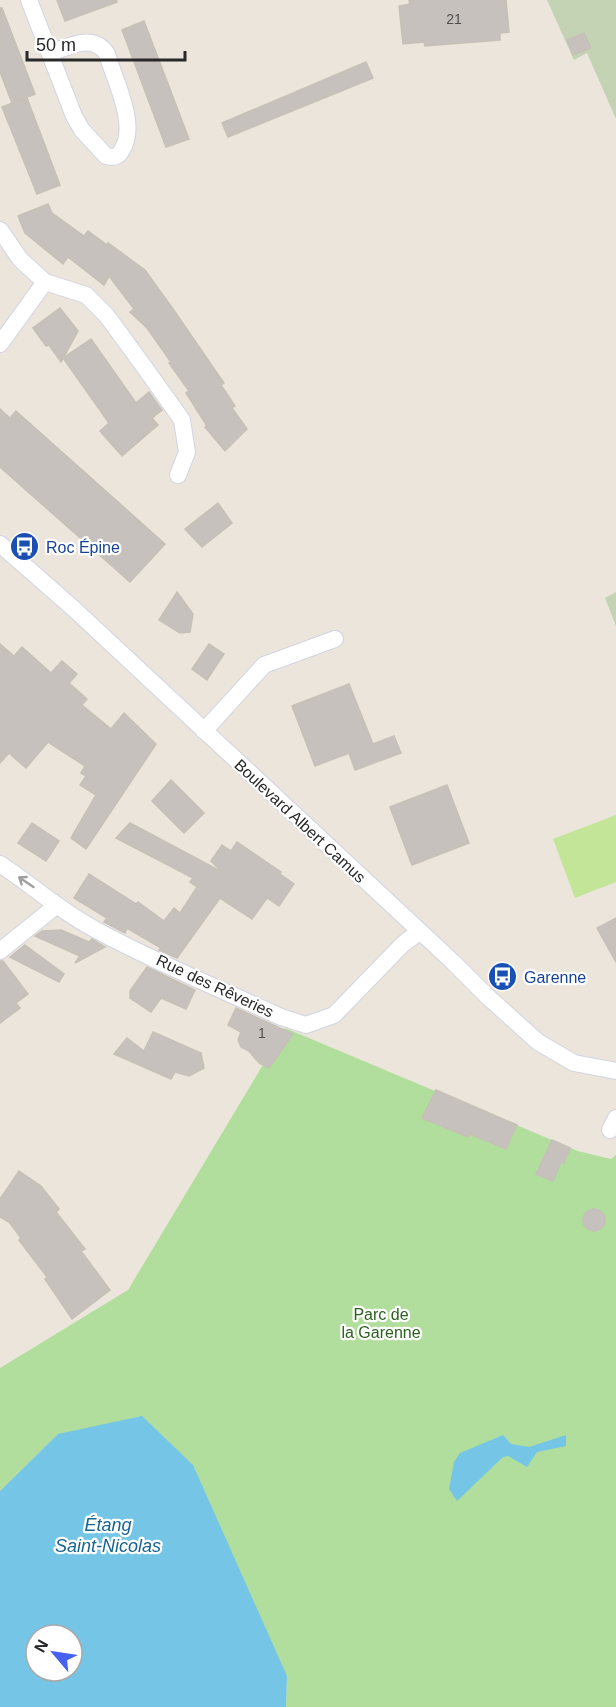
<svg xmlns="http://www.w3.org/2000/svg" width="616" height="1707" font-family="Helvetica,sans-serif">
<rect width="100%" height="100%" fill="#ebe5dc"/>
<path fill="#b1de9c" d="M285,1028l293,123 33,8 5,-4v552h-330l1,-31 -229,-242 -58,57v-123l128,-78z"/>
<g fill="#c3d3b4">
<path d="M547,0h69v119l-29,-66 -13,7z"/>
<path d="M616,592v34l-11,-28z"/>
</g>
<path fill="#c3e598" d="M616,815v67l-41,16 -22,-59z"/>
<g fill="#75c6e6" fill-rule="evenodd">
<path d="M142,1416l51,49 94,211 -1,31h-286v-216l58,-57zM36,1635h36v36h-36z"/>
<path d="M503,1435l8,9 18,3 37,-12v11l-29,6 -10,15 -19,-11 -5,1 -46,44 -8,-12 5,-27 6,-9z"/>
</g>
<g fill="#c6c1bc" stroke="#c6c0b6" stroke-width="1.5">
<path d="M57,0h59l1,2 -52,19z"/>
<path d="M409,0h97l3,32 -9,1v7l-75,6 -1,-4 -21,2 -4,-38 11,-2z"/>
<path d="M0,8h2l33,86 -23,9 -12,-31z"/>
<path d="M144,21l45,118 -23,8 -44,-117z"/>
<path d="M584,33l7,15 -18,7 -6,-15z"/>
<path d="M366,62l7,16 -145,59 -6,-14z"/>
<path d="M27,98l33,87 -23,9 -35,-87z"/>
<path d="M48,204l4,9 32,23 4,-5 19,14 1,-2 37,27 28,39 51,74 -3,2 14,21 -3,2 15,21 -22,22 -20,-24 2,-1 -21,-33 3,-2 -20,-28 2,-1 -24,-34 -17,-16 4,-3 -25,-33 -5,9 -36,-28 -5,7 -38,-31 -7,-17z"/>
<path d="M60,308l18,23 -17,31 -12,-17 -3,1 -13,-18z"/>
<path d="M91,339l45,64 13,-11 13,18 -10,8 6,7 -36,31 -22,-25 9,-8 -46,-65z"/>
<path d="M0,409l10,9 6,-7 149,133 -35,38 -130,-115z"/>
<path d="M218,503l14,20 -30,24 -17,-18z"/>
<path d="M177,592l16,22 -3,18 -10,1 -21,-13z"/>
<path d="M0,644l14,12 8,-9 29,26 11,-12 15,13 -8,9 18,16 -5,6 29,24 13,-16 32,31 -70,105 -15,-11 25,-43 -16,-10 6,-9 -5,-3 4,-7 -37,-24 -22,26 -17,-15 -9,10z"/>
<path d="M209,644l15,10 -17,26 -15,-11z"/>
<path d="M349,684l24,60 21,-8 7,17 -46,17 -6,-17 -34,13 -23,-60z"/>
<path d="M171,780l33,33 -20,20 -32,-32z"/>
<path d="M447,785l22,58 -57,22 -22,-58z"/>
<path d="M32,823l27,18 -13,20 -28,-18z"/>
<path d="M130,823l92,49 -11,-11 11,-16 9,6 6,-9 44,30 -1,2 14,10 -15,22 -12,-8 -15,21 -32,-21 -43,60 -18,-8 2,-2 -34,-20 -2,5 -21,-11 3,-4 -33,-20 15,-24 47,30 2,-2 26,19 10,-13 6,5 17,-26 -7,-5 3,-4 -77,-40z"/>
<path d="M616,918v44l-19,-34z"/>
<path d="M61,930l28,12 3,-3 13,8 -30,16 5,-7 -45,-20 7,-5z"/>
<path d="M25,945l39,29 -5,8 -49,-25z"/>
<path d="M0,961h3l25,33 -12,9 4,5 -20,15z"/>
<path d="M147,967l48,23 -9,19 -25,-11 -10,14 -21,-14v-7z"/>
<path d="M236,1008l57,26 -24,34 -10,-5 -10,-12 -8,-4 -3,-7 3,-8 -13,-7z"/>
<path d="M153,1032l48,21 3,15 -15,8 -14,-4 -4,7 -57,-25 13,-16 17,13z"/>
<path d="M436,1090l81,35 -11,24 -36,-15 -2,3 -46,-19z"/>
<path d="M552,1140l18,8 -6,15 -3,-1 -8,19 -17,-7z"/>
<path d="M19,1171l22,15 18,23 -3,3 29,37 -4,2 29,39 -38,29 -27,-40 2,-2 -28,-37 2,-2 -12,-16 -9,-5v-18z"/>
<circle cx="594" cy="1220" r="11"/>
</g>
<g fill="none" stroke-linecap="round" stroke-linejoin="round">
<defs>
<g id="minor">
<path d="M29,0l45,116 8,14 24,26c8,2 12,1 16,-6 16,-25 -7,-69 -15,-96 -14,-22 -38,-7 -57,-1"/>
<path d="M0,230l20,29 25,23 41,13 21,21 38,52 37,52 5,32 -9,23"/>
<path d="M0,344l45,-62"/>
<path d="M0,544l74,65 379,353 35,35 50,45 36,21 42,8"/>
<path d="M204,731l60,-66 71,-26"/>
<path d="M0,864c33,22 63,49 98,67 59,32 122,58 183,86l25,8 28,-10 69,-71 16,-12"/>
<path d="M0,951l57,-46"/>
<path d="M610,1130l6,-12"/>
</g>
</defs>
<use href="#minor" stroke="#d1d4e1" stroke-width="18"/>
<use href="#minor" stroke="#fff" stroke-width="16"/>
</g>
<defs><path id="oneway-shaft" d="M-6 0H5M1.5-3L5.5 0L1.5 3" fill="none" stroke-width="1.6" stroke-linecap="round" stroke-linejoin="round" transform="scale(1.5)"/></defs>
<use stroke="#9f9f9f" href="#oneway-shaft" transform="translate(26 882) rotate(-146)"/>
<defs>
<symbol id="bus-disc" viewBox="-11 -11 22 22"><circle r="9.5" fill="#1a4fb4" stroke="#fff"/><path d="M-5-6H5V4H4V6H2V4H-2V6H-4V4H-5ZM-3.5-4V0h7V-4ZM-3.5 1.2v1.5H-2V1.2ZM2 1.2v1.5H3.5V1.2Z" fill="#fff"/></symbol>
</defs>
<g fill-rule="evenodd">
<use href="#bus-disc" x="8" y="530" width="33" height="33"/>
<use href="#bus-disc" x="486" y="960" width="33" height="33"/>
</g>
<g text-anchor="middle" dominant-baseline="central" stroke-width="4.5" stroke-linejoin="round" paint-order="stroke">
<g font-size="14" fill="#504f4e">
<text x="454" y="19">21</text>
<text x="262" y="1033">1</text>
</g>
<g font-size="16" fill="#164399" stroke="#fff" text-anchor="start">
<text x="46" y="547">Roc Épine</text>
<text x="524" y="977">Garenne</text>
</g>
<g font-size="16" fill="#292929" stroke="#fff">
<text transform="translate(300 821) rotate(43)">Boulevard Albert Camus</text>
<text transform="translate(215 986) rotate(25)">Rue des Rêveries</text>
</g>
<g font-size="16" fill="#2b611e" stroke="#fff">
<text x="381" y="1314">Parc de<tspan x="381" dy="18">la Garenne</tspan></text>
</g>
<g font-size="18" font-style="italic" fill="#166491" stroke="#fff">
<text x="108" y="1525">Étang<tspan x="108" dy="21">Saint-Nicolas</tspan></text>
</g>
</g>
<g transform="translate(54 1653) rotate(299)"><circle r="28" fill="#ffffff" stroke="#a9a9a9" stroke-width="1.5"/>
<path d="M0-4.5L10 22L0 15L-10 22Z" fill="#4662ee"/>
<text y="-9" font-size="16" font-weight="bold" text-anchor="middle" fill="#292929">N</text>
</g>
<path d="M27 51v9h158v-9" fill="none" stroke="#292929" stroke-width="3"/>
<text x="36" y="51" font-size="18" fill="#292929" stroke="#ffffff" stroke-width="4.5" paint-order="stroke">50 m</text>
</svg>
